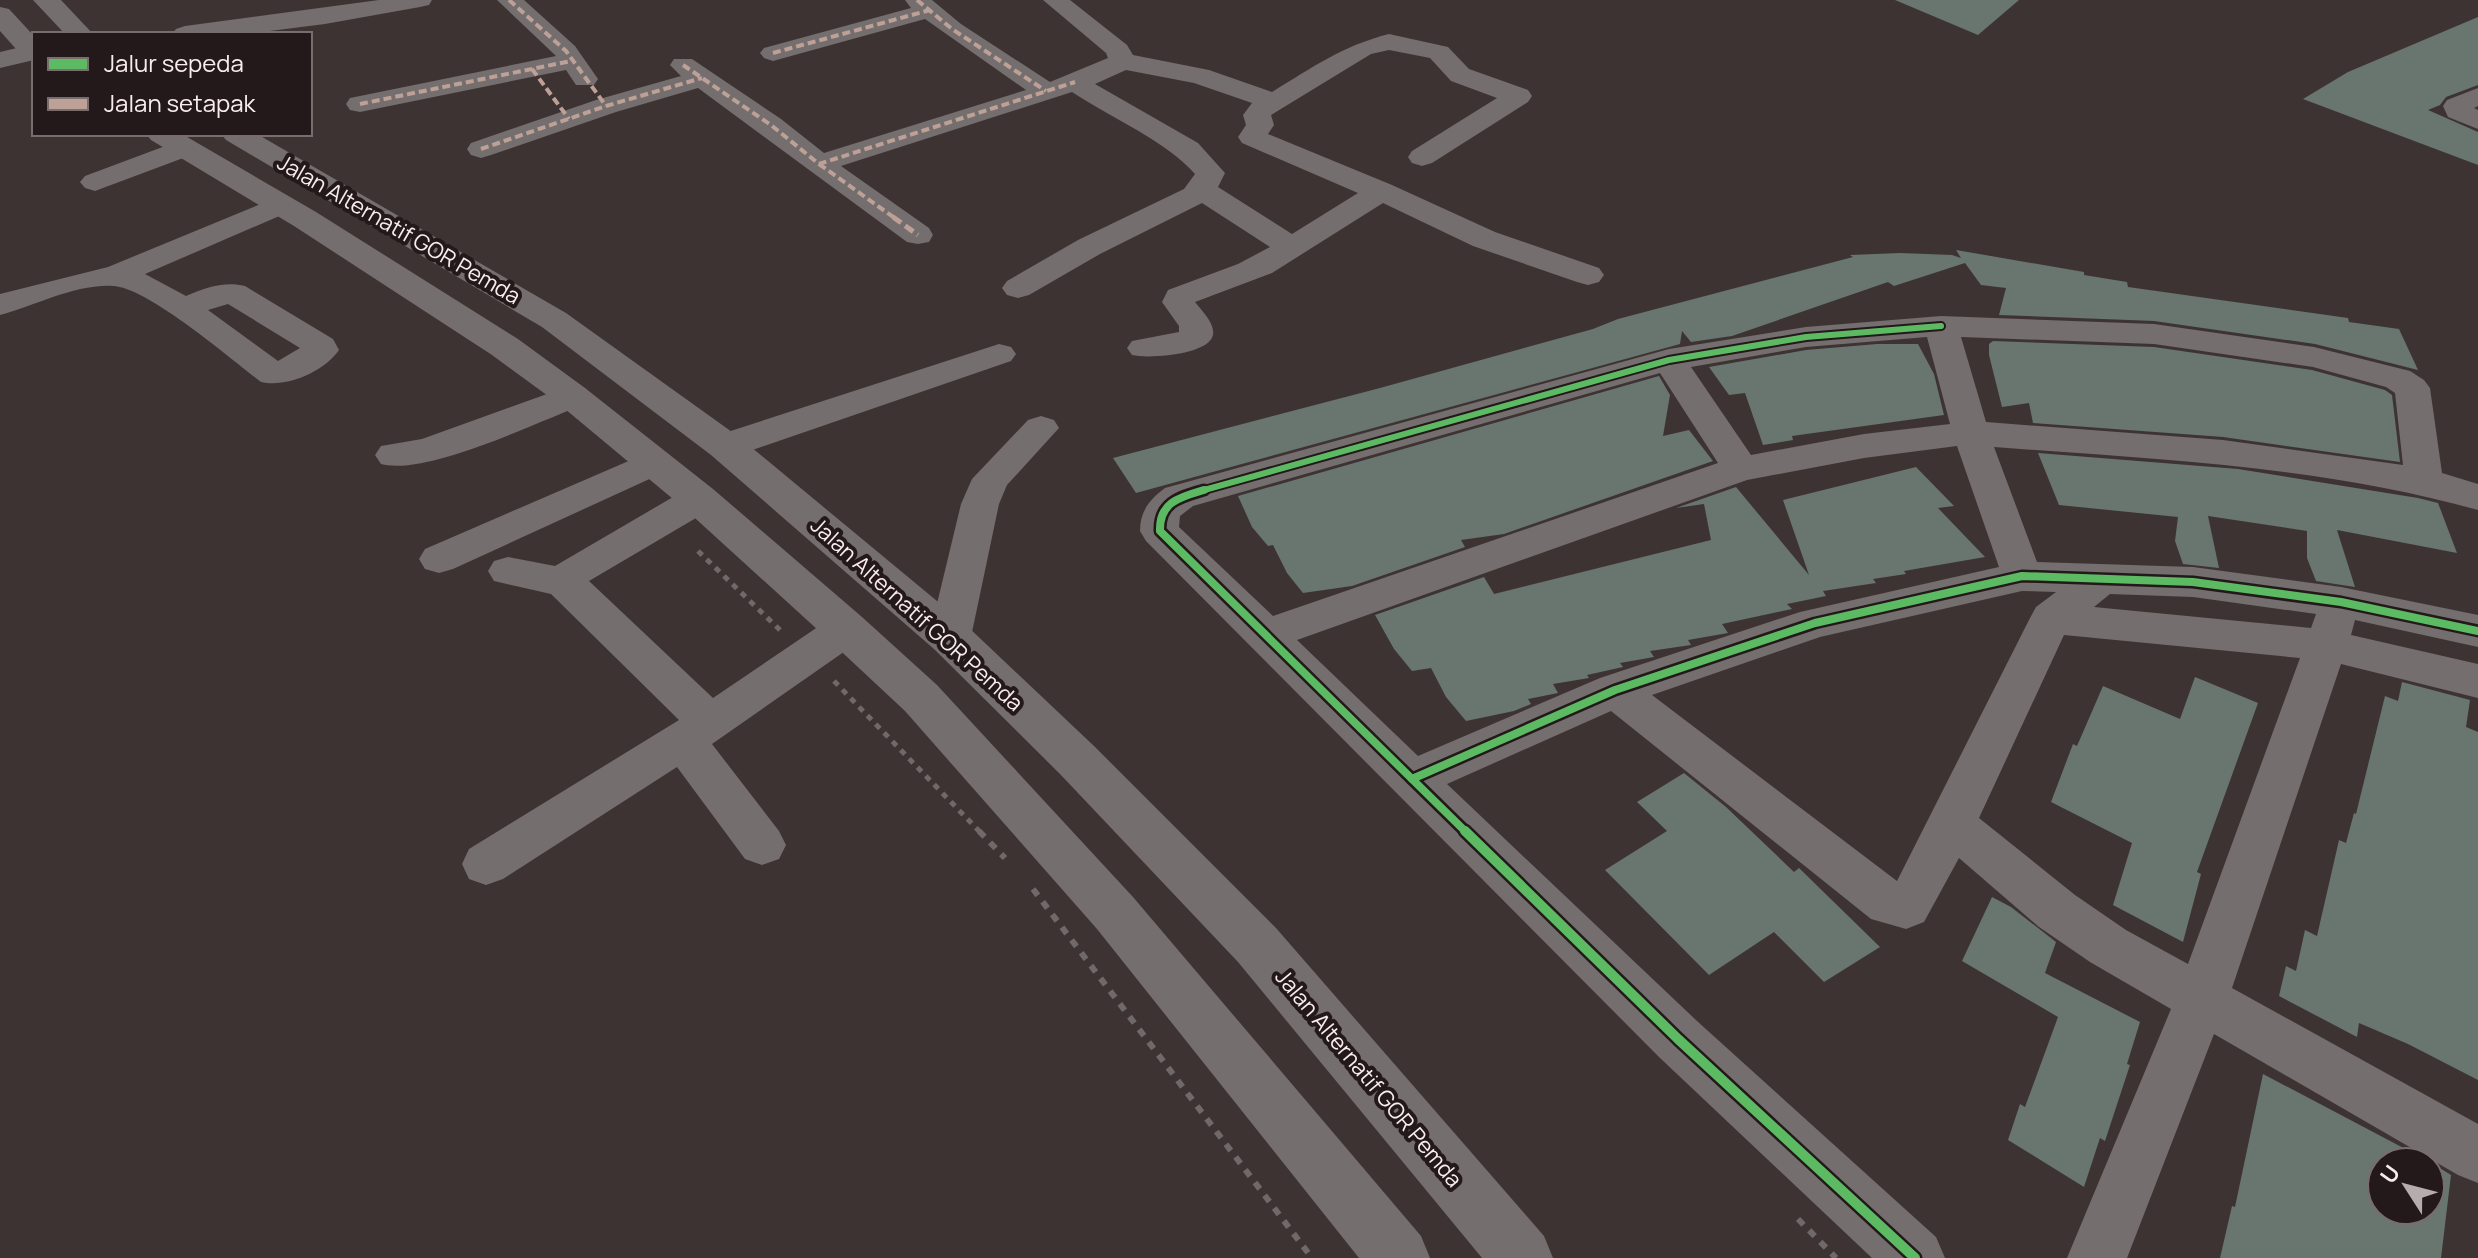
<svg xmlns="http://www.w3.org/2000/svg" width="2478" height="1258" font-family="Manrope,sans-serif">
<rect width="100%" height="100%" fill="#3e3333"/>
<g fill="#69756f">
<path d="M1895,0h124l-41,35z"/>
<path d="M2478,17v68l-32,12 -6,8 -12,5 50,22v33l-175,-66 45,-27z"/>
<path d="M1956,250l128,22v3l43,7 1,5 220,31 1,4 50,7 19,41 -103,-26 -161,-23 -155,-6 7,-27 -25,-3 -16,-22 -71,23 -6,-4 -156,54 -41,6 -9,-11 -2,13 -544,149 -23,-35 267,-70 213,-59 25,-10 235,-62 -3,-2 50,-2 52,2 9,3z"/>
<path d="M1993,341l161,6 158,23 73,20 7,5 8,67 -177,-25 -190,-14 -4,-20 -27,4 -13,-52v-11z"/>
<path d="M1877,344h41l16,30 10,41 -152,21 1,4 -30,5 -18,-52 -16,2 -20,-28 97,-17z"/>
<path d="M1659,376l11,19 -7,41 26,-6 24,31 -209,73 -43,6 4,7 -113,39 -49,7 -16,-20 -14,-28 -5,1 -16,-19 -14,-31z"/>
<path d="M2038,453l200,16 180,29 20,5 19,50 -120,-23 18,57 -39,-6 -9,-23v-27l-99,-15 11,52 -36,-4 -8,-23 3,-24 -119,-12z"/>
<path d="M1916,467l38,39 -16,2 47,49 -81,14 2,3 -33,5 3,4 -53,8 3,5 -39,8 5,5 -70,15 6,9 -40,7 3,5 -41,6 4,6 -34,6 3,4 -36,8 2,3 -36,6 5,9 -30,6 3,5 -17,7 -48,10 -20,-24 -15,-29 -19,3 -18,-22 -19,-34 109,-38 10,17 217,-54 -7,-36 -28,4 60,-21 73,88 -26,-75z"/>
<path d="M2195,677l63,26 -61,169 4,2 -18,68 -70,-37 19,-62 -81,-41 22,-58 4,2 26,-60 77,33z"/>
<path d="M2402,682l68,18 -4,27 12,5v348l-70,-36 -49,-21 -2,14 -78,-41 7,-30 10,5 9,-41 12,6 22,-96 7,3 8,-30 2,1 29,-118 13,5z"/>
<path d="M1684,773l42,34 68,65 5,-4 81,79 -56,35 -50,-50 -65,43 -104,-105 62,-39 -30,-29z"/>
<path d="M1992,897l19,10 45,35 -11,31 95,49 -13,42 3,1 -25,76 -5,-3 -16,49 -76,-47 12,-36 5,3 33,-90 -96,-56z"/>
<path d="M2263,1074l167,88h-48v48h48v-48l21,13 -10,83h-221l12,-52 3,1z"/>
</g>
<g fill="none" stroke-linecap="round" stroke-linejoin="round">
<g stroke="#706969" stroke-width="5" stroke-dasharray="6 6" stroke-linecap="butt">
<path d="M698,551l82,79"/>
<path d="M834,681l147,152"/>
</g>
<g stroke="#706969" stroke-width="6" stroke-dasharray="8 8" stroke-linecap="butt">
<path d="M979,831l26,27"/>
<path d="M1033,889l279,369"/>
<path d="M1798,1219l38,39"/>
</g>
<g fill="#746e6e" fill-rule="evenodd">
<path d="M379,0h53l-3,5 -9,2 -95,17 -78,10h-75l4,-5 9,-3z"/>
<path d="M497,0h27l51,46 23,33 -4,6h-18l-10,-15 -206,42 -10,-2 -4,-6 4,-6 206,-42z"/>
<path d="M905,0h27l29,24 89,58 58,-24 -2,-5 -63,-53h27l57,45 6,10 76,15 63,22c41,-25 70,-46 117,-58l59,13 21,22 59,21 4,6 -4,6 -96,61 -10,3 -10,-3 -4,-6 4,-6 85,-53 -46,-17 -21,-23 -41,-8 -18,4 -100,61 3,10 -6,9 124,51 103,47 104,36 5,7 -5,7 -11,3 -11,-3 -104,-36 -90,-43 -111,70 -77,29c7,9 20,21 18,33 -4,20 -65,24 -81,20l-5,-7 5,-7 47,-9v-6l-17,-24 6,-12 70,-26 32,-17 -68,-44 -102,51 -71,41 -11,3 -11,-3 -5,-7 5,-7 71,-41 106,-51 11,-15c-30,-34 -84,-56 -123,-82l-231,74 88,62 4,7 -4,7 -11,2 -11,-2 -209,-154 -82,24 -125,43 -10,3 -10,-3 -4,-6 4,-6 125,-43 85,-24 -11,-11 4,-6h18l89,60 43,34 202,-63 -101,-71 -152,42 -9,-3 -4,-5 4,-5 147,-40zM1126,70l68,13 58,20 -9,12 3,10 -8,12 4,6 116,50 -66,41 -74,-47 7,-14 -27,-30 -103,-59z"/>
<path d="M34,44v16l-34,8v-16z"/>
<path d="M2478,88v18l-4,2 4,2v19l-30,-12 -5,-11 4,-6z"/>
<path d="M184,139l10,3 4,6 -4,6 -99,37 -10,-3 -5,-6 5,-6z"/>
<path d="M280,196l11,3 4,6 -4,6 -146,63 41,22c19,-8 38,-15 59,-10l88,53 6,11c-15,22 -53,38 -78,32 -30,-23 -114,-95 -148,-96 -38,-2 -78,20 -113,29v-21l108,-27zM228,304l72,44 -22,13 -70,-51z"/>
<path d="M1941,316l213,8 160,23 96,24 14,9 6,8 12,85 36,11v26c-157,-44 -322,-51 -484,-63l43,115 156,5 148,20 137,28v32l-123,-27 -4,15 127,29v34l-137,-34 -109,324 246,136v59l-20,-8 -244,-141 -87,224h-60l104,-249 -81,-47 -51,-35 -80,-69 -35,64 -18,7 -35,-10 -260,-208 -164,73 250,237 239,216 9,21h-73l-213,-201 -513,-516 -6,-10c0,-20 10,-32 25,-43l504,-139 137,-22zM1927,337l23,87 -86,10 -113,21 -60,-88 115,-20zM1961,337l193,7 159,23 73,20 9,6 8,72 -180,-25 -237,-18zM1660,373l58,90 -445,153 -94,-89 1,-11 13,-10zM1957,446l42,121 -199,45 -200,66 -182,78 -121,-116 450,-160 117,-22zM2022,591l34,1 -20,15 -6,11 -133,263 -245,-186 168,-58zM2110,594l83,3 123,17 -5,14 -217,-21zM2064,635l236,23 -112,306 -62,-34 -51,-35 -96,-77z"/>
<path d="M999,344l12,3 5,7 -5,7 -273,94 -13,3 -13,-3 -5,-9 5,-9z"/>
<path d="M572,385l13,3 5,8 -5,8c-48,18 -158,72 -204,60l-6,-9 6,-9 41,-7z"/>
<path d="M1041,416l13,4 5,8 -52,57 -8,19 -28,133 -6,11 -15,5 -15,-5 -6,-11 32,-133 11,-25 56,-59z"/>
<path d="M654,450l13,3 6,9 -6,9 -214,98 -14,4 -14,-4 -6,-10 6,-10z"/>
<path d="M699,486l14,4 5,9 -5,9 -124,73 124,117 118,-80 15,-5 15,5 6,11 -6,11 -149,104 67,87 7,14 -7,14 -17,6 -17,-6 -68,-92 -174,112 -17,6 -17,-6 -7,-15 7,-15 210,-129 -128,-126 -57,-13 -6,-10 6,-10 14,-4 47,9 130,-76z"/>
</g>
<g fill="#756e6e" fill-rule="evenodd">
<path d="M33,0h28l32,34h-28z"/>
<path d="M0,7l9,2 25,27v24l-10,-2 -24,-27z"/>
<path d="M146,134h36l134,78 202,127 67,49 128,101 149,128 75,68 196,212 288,339 9,22h-71l-262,-329 -192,-218 -75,-70 -145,-132 -126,-105 -67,-49 -198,-129 -143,-86z"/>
<path d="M221,134h36l309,179 173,124 227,188 128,121 182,182 268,308 9,22h-71l-244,-296 -178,-188 -126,-125 -223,-194 -169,-128 -316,-187z"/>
</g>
<g stroke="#bda197" stroke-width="4" stroke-dasharray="8 4" stroke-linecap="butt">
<path d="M509,0l57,51 40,55"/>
<path d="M917,0l35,29 94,62"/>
<path d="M773,53l157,-43"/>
<path d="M683,65l88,60 48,39 256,-82"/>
<path d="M532,69l37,50"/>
<path d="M360,104l211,-43"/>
<path d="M481,149l125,-43 96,-28"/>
<path d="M819,164l77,55"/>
</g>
<path stroke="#bda197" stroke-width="5" stroke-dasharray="10 5" stroke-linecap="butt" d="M893,217l25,18"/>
<defs>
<path id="cycleway-far2" d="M1197,492l472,-132 137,-23 135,-11"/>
<g id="cycleway-far1">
<path d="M1204,490c-24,7 -45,12 -44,41l252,248"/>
<path d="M1467,833l-55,-54 203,-89 200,-67 207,-47 171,6 148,20 137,29"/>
</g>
<path id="cycleway" d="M1465,831l213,208 237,219"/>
</defs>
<use href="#cycleway-far2" stroke="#23191a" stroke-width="10"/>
<use href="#cycleway-far1" stroke="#23191a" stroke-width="13"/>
<use href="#cycleway" stroke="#23191a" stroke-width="15"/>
<use href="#cycleway-far2" stroke="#5cba63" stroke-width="6"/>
<use href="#cycleway-far1" stroke="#5cba63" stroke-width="8"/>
<use href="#cycleway" stroke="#5cba63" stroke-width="10"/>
</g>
<g text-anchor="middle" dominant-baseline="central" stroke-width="8" stroke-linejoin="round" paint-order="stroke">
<g font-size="22" fill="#faecec" stroke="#23191a">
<text transform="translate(399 229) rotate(30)">Jalan Alternatif GOR Pemda</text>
<text transform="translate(917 614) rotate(42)">Jalan Alternatif GOR Pemda</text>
<text transform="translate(1369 1078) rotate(50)">Jalan Alternatif GOR Pemda</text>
</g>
</g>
<rect x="32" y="32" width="280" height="104" fill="#23191a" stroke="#796d6e" stroke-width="2"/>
<rect x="48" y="58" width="40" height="12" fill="#5cba63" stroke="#796d6e" stroke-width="2"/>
<text x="104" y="72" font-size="24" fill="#faecec">Jalur sepeda</text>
<rect x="48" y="98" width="40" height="12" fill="#bda197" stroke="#796d6e" stroke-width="2"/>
<text x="104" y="112" font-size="24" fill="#faecec">Jalan setapak</text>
<g transform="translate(2406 1186) rotate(306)"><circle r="38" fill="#23191a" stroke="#796d6e" stroke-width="2"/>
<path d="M0-6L14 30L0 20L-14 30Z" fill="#b8abab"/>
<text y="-12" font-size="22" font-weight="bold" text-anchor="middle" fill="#faecec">U</text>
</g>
</svg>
